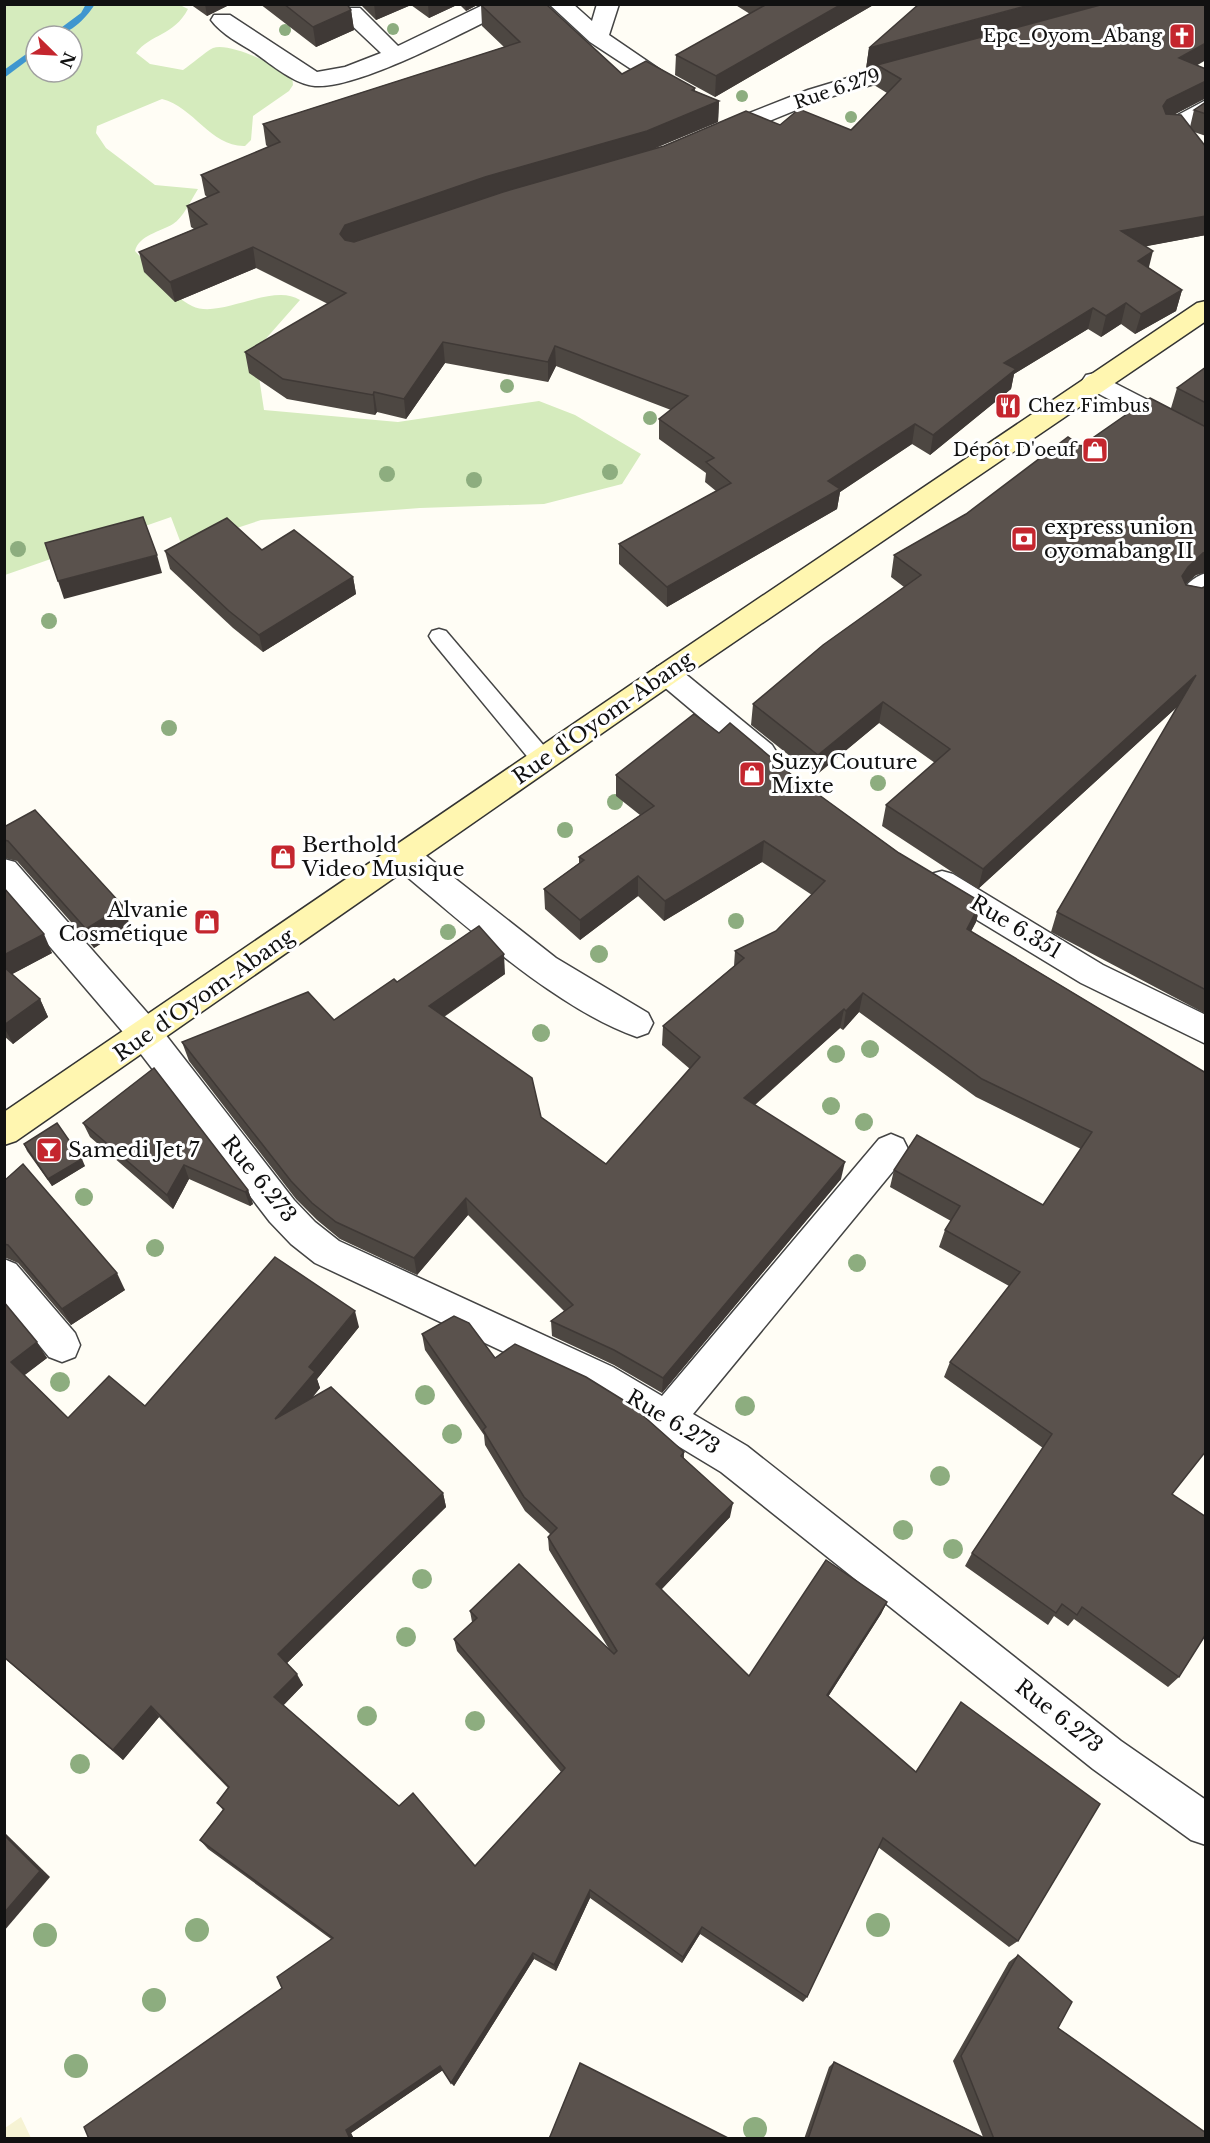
<svg xmlns="http://www.w3.org/2000/svg" width="1210" height="2143" font-family="'Libre Baskerville',serif">
<rect width="100%" height="100%" fill="#fffdf5"/>
<path fill="#f6f3d4" d="M21,2117l10,21h-26v-10z"/>
<path fill="#d5ebbd" fill-rule="evenodd" d="M5,5h175l8,4c-14,27 -38,25 -52,44l14,11 33,6c9,-6 22,-18 30,-22 17,-6 65,18 79,28l1,9 -4,6 -36,25 -2,24 -6,6c-34,1 -51,-39 -83,-47l-65,27 -1,7 10,15 49,37 43,4c-7,11 -15,29 -25,35 -13,8 -34,11 -38,27 17,18 34,43 57,55 28,14 80,-24 108,-6l-45,51 9,59 134,12 141,-21 36,14 66,39 -19,30 -78,20 -124,4 -159,12 -79,26 -11,-29 -166,58zM36,36h36v36h-36z"/>
<g fill="none" stroke-linecap="round" stroke-linejoin="round">
<g fill="#3f96cf" fill-rule="evenodd">
<path d="M86,4h9c-10,16 -27,32 -45,32l31,-23z"/>
<path d="M36,47v7l-32,24v-8z"/>
</g>
<defs>
<path id="lane" d="M439,629l7,2 105,123 3,6 -3,6 -8,2 -8,-2 -103,-125 -3,-5 3,-5z"/>
<g id="street">
<path d="M485,4h28l-2,5c-44,21 -151,80 -196,77 -21,-2 -43,-21 -60,-33 -14,-9 -34,-19 -44,-33l3,-5h16l87,57 28,-5 36,-14 -37,-35 -3,-5 3,-5h16l38,38z"/>
<path d="M549,4h24l19,17 5,-17h22l-10,31 79,54 -3,5h-16l-79,-52z"/>
<path d="M917,57l8,2 3,5 -3,5 -102,30 -98,40h-16l-3,-5 3,-5 99,-39z"/>
<path d="M1206,100v17c-14,8 -27,20 -43,16l-3,-5 3,-5z"/>
<path d="M1095,373l111,57v21l-120,-64 -4,-6 4,-6z"/>
<path d="M1206,573v27c-9,9 -15,9 -26,6l-4,-7c7,-12 17,-22 30,-26z"/>
<path d="M667,663l10,4 95,78 5,8 -5,8 -10,3 -10,-3 -95,-80 -4,-7 4,-7z"/>
<path d="M404,844l11,3 141,111 92,55 5,10 -5,10 -11,4c-83,-29 -176,-116 -244,-172l-4,-9 4,-9z"/>
<path d="M4,859l11,3 143,163 136,175 21,22 24,19 274,126 49,29 217,-257 12,-5 12,5 5,10 -5,10 -210,255 54,32 374,295 85,59v45l-15,-5 -98,-71 -372,-297 -134,-81 -272,-128 -24,-19 -21,-22 -136,-177 -130,-152z"/>
<path d="M942,871l11,3 150,91 103,50v29l-125,-61 -150,-91 -4,-9 4,-9z"/>
<path d="M4,1259l12,5 59,69 5,12 -5,12 -13,5 -13,-5 -45,-55z"/>
</g>
<path id="secondary" d="M1206,301v20l-529,360 -661,460 -12,4v-33l653,-445 540,-364z"/>
</defs>
<use href="#lane" stroke="#444" stroke-width="3"/>
<use href="#street" stroke="#444" stroke-width="3"/>
<use href="#secondary" stroke="#333" stroke-width="3"/>
<use href="#lane" fill="#fff" fill-rule="evenodd"/>
<use href="#street" fill="#fff" fill-rule="evenodd"/>
<use href="#secondary" fill="#fff6b0" fill-rule="evenodd"/>
</g>
<g fill="#8dad7f">
<circle cx="393" cy="29" r="6"/>
<circle cx="285" cy="30" r="6"/>
<circle cx="742" cy="96" r="6"/>
<circle cx="851" cy="117" r="6"/>
<circle cx="507" cy="386" r="7"/>
<circle cx="650" cy="418" r="7"/>
<circle cx="610" cy="472" r="8"/>
<circle cx="387" cy="474" r="8"/>
<circle cx="474" cy="480" r="8"/>
<circle cx="18" cy="549" r="8"/>
<circle cx="49" cy="621" r="8"/>
<circle cx="169" cy="728" r="8"/>
<circle cx="878" cy="783" r="8"/>
<circle cx="615" cy="802" r="8"/>
<circle cx="565" cy="830" r="8"/>
<circle cx="736" cy="921" r="8"/>
<circle cx="448" cy="932" r="8"/>
<circle cx="599" cy="954" r="9"/>
<circle cx="541" cy="1033" r="9"/>
<circle cx="870" cy="1049" r="9"/>
<circle cx="836" cy="1054" r="9"/>
<circle cx="831" cy="1106" r="9"/>
<circle cx="864" cy="1122" r="9"/>
<circle cx="84" cy="1197" r="9"/>
<circle cx="155" cy="1248" r="9"/>
<circle cx="857" cy="1263" r="9"/>
<circle cx="60" cy="1382" r="10"/>
<circle cx="425" cy="1395" r="10"/>
<circle cx="745" cy="1406" r="10"/>
<circle cx="452" cy="1434" r="10"/>
<circle cx="940" cy="1476" r="10"/>
<circle cx="903" cy="1530" r="10"/>
<circle cx="953" cy="1549" r="10"/>
<circle cx="422" cy="1579" r="10"/>
<circle cx="406" cy="1637" r="10"/>
<circle cx="367" cy="1716" r="10"/>
<circle cx="475" cy="1721" r="10"/>
<circle cx="80" cy="1764" r="10"/>
<circle cx="878" cy="1925" r="12"/>
<circle cx="197" cy="1930" r="12"/>
<circle cx="45" cy="1935" r="12"/>
<circle cx="154" cy="2000" r="12"/>
<circle cx="76" cy="2066" r="12"/>
<circle cx="755" cy="2129" r="12"/>
</g>
<g fill="#4d4742">
<path d="M190,4h41l-24,12z"/>
<path d="M260,4h199l-30,14 -18,-13 -35,15 -14,-14h-14l3,4 3,20 -38,17z"/>
<path d="M459,4h20l-13,7z"/>
<path d="M734,4h141l-160,93 -40,-22 1,-20 74,-41z"/>
<path d="M481,5l141,69 73,14v3l24,10 -1,21 -63,26 125,-23 71,5 36,-37 -13,-8 2,-19 -10,3 3,-21 328,17 9,4v29l-31,16 15,13 4,-17 12,-8v34l-12,-4 12,103 -60,11 3,22 33,22 -6,21 -41,23 -14,-10 -20,13 -13,-8 -74,45 -3,15 -81,66 -18,-11 -72,48 -3,17 -170,98 -48,-43v-20l97,-53 -11,-9 1,-9 -47,-34v-20l12,-9 -115,-44 -8,16 -103,-19 -39,56 -29,-7 -2,3 -88,-16 -38,-26 -4,-21 83,-48 -72,-36 -81,34 -31,-30 -5,-20 55,-23 -3,-2 -4,-21 20,-9 -2,-2 -4,-20 67,-28 -2,-2 -3,-21 241,-77 -22,-21z"/>
<path d="M1206,367v57l-2,2 2,1v145l-10,3 -11,9 17,4 4,-2v428l-155,-82 6,-20 121,-206 -200,183 -96,-63 4,-21 49,-42 -56,-40 -64,53 -64,-51 2,-21 151,-117 -13,-10 3,-22 72,-41 115,-68 90,-38 6,-20z"/>
<path d="M262,550l91,27 3,17 -93,58 -30,-24 -63,-59 -5,-18z"/>
<path d="M719,733l74,43 106,77 82,49 -5,20 -5,9 235,142 -34,421 7,183 -11,10 -94,-68 -6,7 -14,-10 -6,9 -83,-59 7,-13 71,-105 -99,-71 6,-15 59,-76 -70,-39 6,-17 6,-9 -61,-34 4,-17 149,35 38,-56 -105,-52 -117,-85 -16,18 -3,-2 -85,77 86,74 -179,214 -48,-28 -62,-29 -1,-15 13,-10 -96,-96 -51,60 -77,-36 -23,-19 -21,-21 -107,-138 -7,-19 152,-22 63,-38 108,-8 -61,43 97,100 65,47 84,-95 -28,-24 1,-19 71,-60 1,-15 41,-20 36,-36 -50,-33 -98,59 -26,-25 -58,44 -35,-31 -1,-20 35,-26v-6l61,-42 -24,-19v-21z"/>
<path d="M4,827l126,98 -36,23 -77,-87 -13,-3z"/>
<path d="M4,888l48,65 -40,21 28,25 8,18 -35,27 -9,-8z"/>
<path d="M83,1123l165,67 5,14 -3,2 -61,-27 -16,30 -83,-72z"/>
<path d="M24,1144l61,22 -33,20 -25,-35z"/>
<path d="M4,1181l121,109 -54,35 -53,-62 -14,-6z"/>
<path d="M4,1302l43,56 -23,17 44,43 77,-12 214,-79 -42,52 3,9 -8,10 131,95 3,14 -159,156 16,22 -20,20 116,101 76,60 86,-94 -104,-121 -3,-12 18,-17 -2,-11 139,38 -60,-99 -1,-13 2,-3 -25,-23 -40,-66 -1,-10 -59,-85 -3,-16 73,24 146,53v3l43,38v6l46,59 -69,73 88,86 138,-74 -6,12 -53,83 190,244 -9,6 -131,-100 -71,150 -4,5 -103,-68 -18,29 -92,-65 -34,73 -22,-12 -80,127 -11,-16 -92,63 3,6h-265l193,-151 49,-49 -123,-90 -8,-9 23,-30 -6,-7 11,-15 -69,-71 -36,43 -119,-102z"/>
<path d="M1018,1955l40,73 146,104 2,-2v9h-402l25,-72 5,-5 149,75 -30,-76 56,-99z"/>
</g>
<g fill="#3f3936">
<path d="M205,4h26l-24,12z"/>
<path d="M374,4h37v1l-35,15z"/>
<path d="M428,4h31l-30,14z"/>
<path d="M465,4h14l-13,7z"/>
<path d="M842,4h33l-160,93 1,-21z"/>
<path d="M1033,4h72l-239,65 3,-21z"/>
<path d="M351,10l3,20 -38,17 -3,-20z"/>
<path d="M1206,43v17l-32,19 5,-21z"/>
<path d="M1206,81v17l-44,23 1,-15 4,-6z"/>
<path d="M719,101l-1,21 -72,30 -299,94 -7,-12 5,-9 140,-48z"/>
<path d="M1206,213v22l-90,17 5,-21z"/>
<path d="M253,247l3,21 -81,34 -5,-20z"/>
<path d="M1153,251l-5,20 -10,-10z"/>
<path d="M1182,290l-6,21 -41,23 6,-20z"/>
<path d="M1126,303l-5,21 -20,13 5,-21z"/>
<path d="M1093,308l-5,21 -74,45 -3,15 -81,66 3,-20 71,-72z"/>
<path d="M443,342l2,21 -39,56 -2,-20z"/>
<path d="M555,346l1,20 -8,16v-20z"/>
<path d="M374,392l3,20 -2,3 -2,-20z"/>
<path d="M915,424l-3,20 -72,48 -3,17 -170,98v-20z"/>
<path d="M1206,552v20l-10,3 -16,14 2,-13 6,-9 15,-14z"/>
<path d="M157,555l5,18 -98,26 -6,-18z"/>
<path d="M353,577l3,17 -93,58 -4,-17z"/>
<path d="M1196,675l-8,22 -210,192 5,-20z"/>
<path d="M883,702l-4,21 -64,53 3,-21z"/>
<path d="M764,841l-2,21 -98,59 1,-20z"/>
<path d="M638,876v20l-58,44v-20z"/>
<path d="M981,902l-5,20 -14,27 5,-20z"/>
<path d="M123,906l7,19 -36,23 -8,-19z"/>
<path d="M44,934l8,19 -47,25 -1,-23z"/>
<path d="M504,954l1,20 -74,51 -2,-19z"/>
<path d="M863,993l-4,19 -16,18 3,-19z"/>
<path d="M40,999l8,18 -35,27 -9,-17v-2z"/>
<path d="M844,1009l-4,19 -98,88 2,-18z"/>
<path d="M82,1159l3,7 -33,20 -4,-7z"/>
<path d="M845,1162l-4,17 -179,214 1,-15z"/>
<path d="M184,1165l5,14 -16,30 -6,-14z"/>
<path d="M248,1190l5,14 -3,2 -5,-14z"/>
<path d="M466,1198l2,17 -51,60 -3,-17z"/>
<path d="M117,1273l8,17 -54,35 -9,-16z"/>
<path d="M355,1311l4,16 -42,52 3,9 -39,46 -6,-15 34,-52z"/>
<path d="M37,1342l10,16 -26,20 -10,-16z"/>
<path d="M443,1493l3,14 -162,159 -6,-12z"/>
<path d="M733,1503l-3,14 -75,79 1,-12z"/>
<path d="M887,1602l-6,12 -59,92 5,-11z"/>
<path d="M297,1674l6,11 -22,23 -7,-11z"/>
<path d="M151,1706l8,11 -36,43 -10,-10z"/>
<path d="M4,1832l46,45 -46,54z"/>
<path d="M590,1890v8l-34,73 -2,-6z"/>
<path d="M702,1927l-2,7 -18,29 1,-6z"/>
<path d="M533,1953l1,6 -80,127 -3,-3z"/>
<path d="M440,2066l3,4 -92,63 3,6h-4l-4,-9z"/>
</g>
<g fill="#5a524d" stroke="#3f3936" stroke-width="1.5">
<path d="M284,4h63l4,6 -38,17z"/>
<path d="M483,4h63l76,70 24,-13 49,27 -3,2 27,11 -72,30 -162,46 -140,48 -5,9 5,6 9,2 149,-50 161,-46 82,-35 34,14 19,-16 52,21 50,-51 -24,-14 227,-61h102v39l-27,15 27,11v12l-39,19 -4,6 3,8 15,1 25,32v69l-85,15 32,20 -15,10 44,29 -41,24 -15,-11 -20,13 -13,-8 -89,55 12,6 -83,66 -18,-11 -87,57 12,8 -173,98 -48,-43 112,-61 -25,-21 8,-4 -55,-39 29,-23 -133,-50 -7,16 -105,-20 -39,57 -30,-7 -1,3 -90,-16 -38,-27 101,-59 -93,-46 -83,35 -31,-30 68,-28 -20,-18 32,-14 -18,-17 79,-33 -17,-18 257,-82 -39,-37z"/>
<path d="M767,4h75l-126,72 -40,-21z"/>
<path d="M919,4h114l-164,44z"/>
<path d="M1206,102v12l-12,-4z"/>
<path d="M1206,367v36l-29,-15z"/>
<path d="M1150,398l56,29v125l-3,1 -15,14 -6,9 4,9 16,3 4,-2v404l-149,-78 139,-237 -213,194 -97,-64 64,-56 -67,-47 -65,53 -65,-51 70,-59 98,-70 -27,-20 72,-41 102,-77 13,9z"/>
<path d="M143,517l14,38 -99,26 -13,-38z"/>
<path d="M227,518l35,32 32,-20 59,47 -94,58 -30,-24 -64,-60z"/>
<path d="M694,714l25,19 11,-10 63,53 106,77 82,49 -14,27 239,144v378l-34,43 34,23v117l-27,43 -97,-70 -5,8 -15,-11 -6,9 -84,-60 80,-119 -102,-72 70,-90 -75,-42 15,-24 -66,-36 23,-35 126,70 49,-73 -110,-53 -119,-86 -17,18 -2,-2 -100,89 101,64 -182,216 -49,-28 -63,-29 22,-16 -107,-107 -52,60 -78,-36 -24,-19 -21,-22 -109,-139 126,-50 26,28 60,-41 3,3 82,-56 25,28 -75,52 103,72 9,39 65,47 94,-107 -37,-31 81,-68 -9,-7 41,-20 49,-50 -61,-40 -99,60 -27,-25 -58,44 -36,-31 40,-29 -5,-3 75,-51 -38,-31z"/>
<path d="M35,810l88,96 -37,23 -78,-88 -4,-1v-13z"/>
<path d="M4,888l40,46 -40,21z"/>
<path d="M4,967l36,32 -36,26z"/>
<path d="M154,1068l94,122 -3,2 -61,-27 -17,30 -84,-72z"/>
<path d="M57,1123l25,36 -34,20 -24,-35z"/>
<path d="M23,1164l94,109 -55,36 -54,-64 -4,-1v-63z"/>
<path d="M275,1257l80,54 -46,56 6,5 -40,47 56,-32 112,106 -165,161 19,20 -23,23 125,109 14,-13 62,73 90,-98 -111,-129 23,-21 -7,-7 49,-47 95,90 3,-3 -69,-114 9,-9 -33,-31 -41,-67 3,-3 -64,-93 32,-18 15,7 26,35 20,-14 71,33 55,34 -2,1 45,40 -3,4 52,47 -77,81 93,92 77,-116 61,42 -60,93 89,77 45,-70 139,102 -82,137 -135,-103 -76,159 -105,-70 -19,30 -93,-67 -36,75 -21,-12 -82,130 -11,-17 -94,64 4,9h-261l-5,-12 198,-139 -5,-11 56,-39 -133,-98 24,-31 -7,-6 12,-16 -78,-81 -38,44 -109,-93v-355l33,40 -26,20 57,56 41,-42 36,30z"/>
<path d="M4,1835l36,36 -36,42z"/>
<path d="M1018,1955l54,47 -14,26 148,105v6h-212l-33,-83z"/>
<path d="M834,2062l152,77h-178z"/>
<path d="M580,2063l150,76h-181z"/>
</g>
<defs>
<symbol id="church-square" viewBox="-11 -11 22 22"><rect x="-9" y="-9" width="18" height="18" rx="4" fill="#c4262e" stroke="#fff"/><path d="M-1.2-6h2.4v3.5h3.3v2.4h-3.3V6h-2.4V-.1h-3.3v-2.4h3.3Z" fill="#fff"/></symbol>
<symbol id="restaurant-square" viewBox="-11 -11 22 22"><rect x="-9" y="-9" width="18" height="18" rx="4" fill="#c4262e" stroke="#fff"/><path d="M-5-6h1v4h1v-4h1v4h1v-4h1v5L-1.5 .5V6h-2V.5L-5-1ZM5-6V6H3V1.5H1.5Q1.5-4 5-6Z" fill="#fff"/></symbol>
<symbol id="shop-square" viewBox="-11 -11 22 22"><rect x="-9" y="-9" width="18" height="18" rx="4" fill="#c4262e" stroke="#fff"/><path d="M-5-2.5h2.3a2.7 3.5 0 0 1 5.4 0H5L5.5 6h-11ZM-1.5-2.5h3a1.5 2.3 0 0 0-3 0Z" fill="#fff"/></symbol>
<symbol id="bank-square" viewBox="-11 -11 22 22"><rect x="-9" y="-9" width="18" height="18" rx="4" fill="#c4262e" stroke="#fff"/><path d="M-6-4H6V4H-6ZM0-2.3a2.3 2.3 0 1 0 0 4.6a2.3 2.3 0 1 0 0-4.6Z" fill="#fff"/></symbol>
<symbol id="bar-square" viewBox="-11 -11 22 22"><rect x="-9" y="-9" width="18" height="18" rx="4" fill="#c4262e" stroke="#fff"/><path d="M-6-5H6L.8 .8V4.5H3.5V6h-7V4.5H-.8V.8Z" fill="#fff"/></symbol>
</defs>
<g fill-rule="evenodd">
<use href="#church-square" x="1167" y="21" width="30" height="30"/>
<use href="#restaurant-square" x="993" y="391" width="30" height="30"/>
<use href="#shop-square" x="1080" y="435" width="30" height="30"/>
<use href="#bank-square" x="1009" y="524" width="30" height="30"/>
<use href="#shop-square" x="737" y="759" width="30" height="30"/>
<use href="#shop-square" x="268" y="842" width="30" height="30"/>
<use href="#shop-square" x="192" y="907" width="30" height="30"/>
<use href="#bar-square" x="34" y="1135" width="30" height="30"/>
</g>
<g text-anchor="middle" dominant-baseline="central" stroke-width="6" stroke-linejoin="round" paint-order="stroke">
<g font-size="18" fill="#111" stroke="#fff" text-anchor="end">
<text x="1162" y="36">Epc_Oyom_Abang</text>
<text x="1028" y="406" text-anchor="start">Chez Fimbus</text>
<text x="1076" y="450">Dépôt D'oeuf</text>
</g>
<g font-size="18" fill="#111" stroke="#fff">
<text transform="translate(837 89) rotate(-19)">Rue 6.279</text>
</g>
<g font-size="21" fill="#111" stroke="#fff" text-anchor="start">
<text x="1044" y="527">express union<tspan x="1044" dy="24">oyomabang II</tspan></text>
<text x="771" y="762">Suzy Couture<tspan x="771" dy="24">Mixte</tspan></text>
<text x="302" y="845">Berthold<tspan x="302" dy="24">Video Musique</tspan></text>
<text x="188" y="910" text-anchor="end">Alvanie<tspan x="188" dy="24">Cosmétique</tspan></text>
<text x="68" y="1150">Samedi Jet 7</text>
</g>
<g font-size="21" fill="#111" stroke="#fff">
<text transform="translate(603 718) rotate(-35)">Rue d'Oyom-Abang</text>
<text transform="translate(1016 927) rotate(31)">Rue 6.351</text>
<text transform="translate(204 995) rotate(-35)">Rue d'Oyom-Abang</text>
<text transform="translate(259 1179) rotate(51)">Rue 6.273</text>
<text transform="translate(673 1422) rotate(31)">Rue 6.273</text>
<text transform="translate(1059 1716) rotate(38)">Rue 6.273</text>
</g>
</g>
<rect width="1210" height="2143" fill="none" stroke="#111111" stroke-width="12"/>
<g transform="translate(54 54) rotate(114)"><circle r="28" fill="#ffffff" stroke="#a0a0a0" stroke-width="1.5"/>
<path d="M0-4.5L10 22L0 15L-10 22Z" fill="#c4262e"/>
<text y="-9" font-size="16" font-weight="bold" text-anchor="middle" fill="#111111">N</text>
</g>
</svg>
